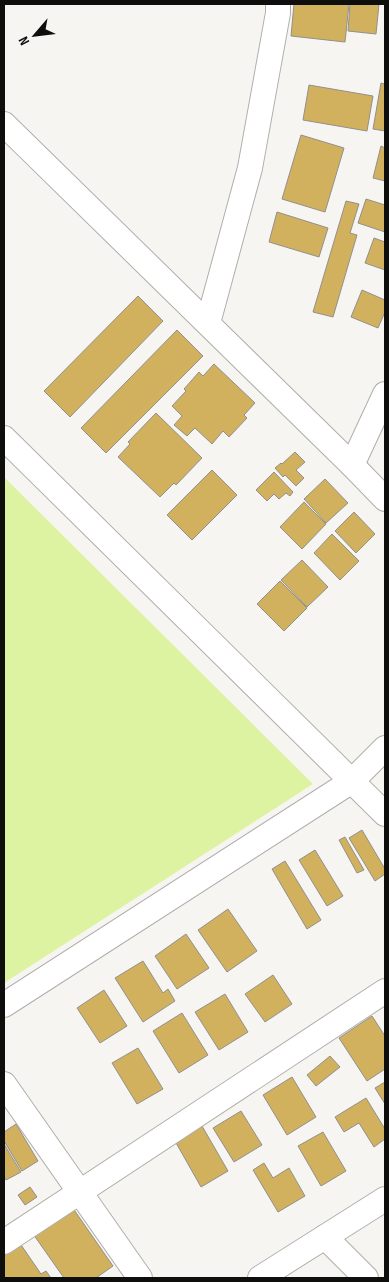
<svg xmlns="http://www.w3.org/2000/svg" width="389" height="1282" font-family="'Sofia Sans Condensed',sans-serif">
<rect width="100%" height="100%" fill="#f7f5f2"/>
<path fill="#ddf3a1" d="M4,477l309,307 -309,199z"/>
<g fill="#d1b15e" stroke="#91908d">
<path d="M294,4h55l-4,38 -54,-6z"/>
<path d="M350,4h29l-3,30 -28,-3z"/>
<path d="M381,83l4,1v47l-12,-2z"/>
<path d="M309,85l64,11 -6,35 -64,-11z"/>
<path d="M301,135l43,13 -19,64 -43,-13z"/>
<path d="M381,146l4,2v33l-12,-3z"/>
<path d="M366,199l19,6v27l-27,-9z"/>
<path d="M346,201l13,3 -9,29 7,2 -24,82 -20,-5z"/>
<path d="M277,212l51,16 -9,29 -50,-15z"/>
<path d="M374,238l11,4v28l-20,-7z"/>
<path d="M362,290l23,10v12l-7,16 -27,-11z"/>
<path d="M138,296l25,25 -93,96 -26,-26z"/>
<path d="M177,330l26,26 -97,97 -25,-25z"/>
<path d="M214,364l41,39 -11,12 3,3 -18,19 -6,-6 -11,13 -17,-16 -8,8 -13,-11 8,-9 -10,-10 14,-15 -2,-2 15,-17 4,4z"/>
<path d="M156,413l46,45 -26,27 -2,-2 -14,14 -42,-40 12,-13 -2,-2z"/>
<path d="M295,452l10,10 -9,8 8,8 -8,8 -11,-11 -2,2 -8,-9 6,-5 1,1z"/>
<path d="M212,470l25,25 -45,45 -25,-25z"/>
<path d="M274,472l19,20 -3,4 -4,-3 -7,6 -5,-5 -7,7 -11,-11z"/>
<path d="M325,479l23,24 -22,20 -22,-24z"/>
<path d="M304,502l22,22 -24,25 -22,-22z"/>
<path d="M354,512l21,22 -19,19 -21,-22z"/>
<path d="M332,534l27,27 -19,19 -26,-27z"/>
<path d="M302,560l26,27 -21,20 -26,-27z"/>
<path d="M280,581l27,27 -23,23 -27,-27z"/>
<path d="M362,830l23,39v5l-10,7 -26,-43z"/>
<path d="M345,837l19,33 -7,3 -18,-33z"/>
<path d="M315,850l28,46 -16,10 -28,-46z"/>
<path d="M285,861l36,59 -14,9 -35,-60z"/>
<path d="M228,909l29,42 -30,21 -29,-42z"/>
<path d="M186,934l23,34 -32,21 -22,-33z"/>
<path d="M143,961l20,32 5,-4 7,12 -32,21 -28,-44z"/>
<path d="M273,975l19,29 -27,18 -20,-28z"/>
<path d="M104,990l23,36 -27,17 -23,-35z"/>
<path d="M225,994l23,38 -29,18 -24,-38z"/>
<path d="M182,1013l26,42 -29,18 -26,-42z"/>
<path d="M372,1016l13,20v33l-18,12 -28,-43z"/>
<path d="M138,1048l25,41 -26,15 -25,-41z"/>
<path d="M330,1056l10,11 -24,19 -9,-11z"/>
<path d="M292,1077l24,40 -29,18 -24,-40z"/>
<path d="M385,1082v22l-10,-16z"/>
<path d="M366,1098l19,31v10l-11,8 -15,-24 -15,9 -9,-15z"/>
<path d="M241,1111l21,34 -28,17 -21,-34z"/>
<path d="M16,1124l22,37 -16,10 -18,-30v-9z"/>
<path d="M202,1126l26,45 -27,16 -26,-46z"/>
<path d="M323,1132l23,39 -25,15 -23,-40z"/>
<path d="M4,1144l17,28 -15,8 -2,-4z"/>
<path d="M264,1163l9,15 16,-10 16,28 -27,16 -25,-42z"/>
<path d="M30,1187l7,10 -12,8 -7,-10z"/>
<path d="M70,1204l43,62 -17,12h-32l-33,-47z"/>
<path d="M17,1239l24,35 5,-3 5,7h-47v-30z"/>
</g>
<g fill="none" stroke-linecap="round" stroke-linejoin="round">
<defs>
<g id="minor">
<path d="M4,124l348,341 33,34"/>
<path d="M208,323l42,-155 28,-155v-9"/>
<path d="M4,438l381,376"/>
<path d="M352,465l33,-71"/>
<path d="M4,1005l348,-224 33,-33"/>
<path d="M4,1084l136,194"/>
<path d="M325,1237l41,41"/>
<path d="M4,1242l381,-251"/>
<path d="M260,1278l125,-79"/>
</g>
</defs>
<use href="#minor" stroke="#b0aeab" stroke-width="26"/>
<use href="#minor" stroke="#fff" stroke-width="24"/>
</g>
<rect width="389" height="1282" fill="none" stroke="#0e0e0d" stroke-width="10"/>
<g transform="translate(35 35) rotate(242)" stroke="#f7f5f2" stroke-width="4" paint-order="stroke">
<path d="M0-4L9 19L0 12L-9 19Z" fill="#0e0e0d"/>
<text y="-8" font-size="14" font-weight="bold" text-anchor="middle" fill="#0e0e0d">N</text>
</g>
</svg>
